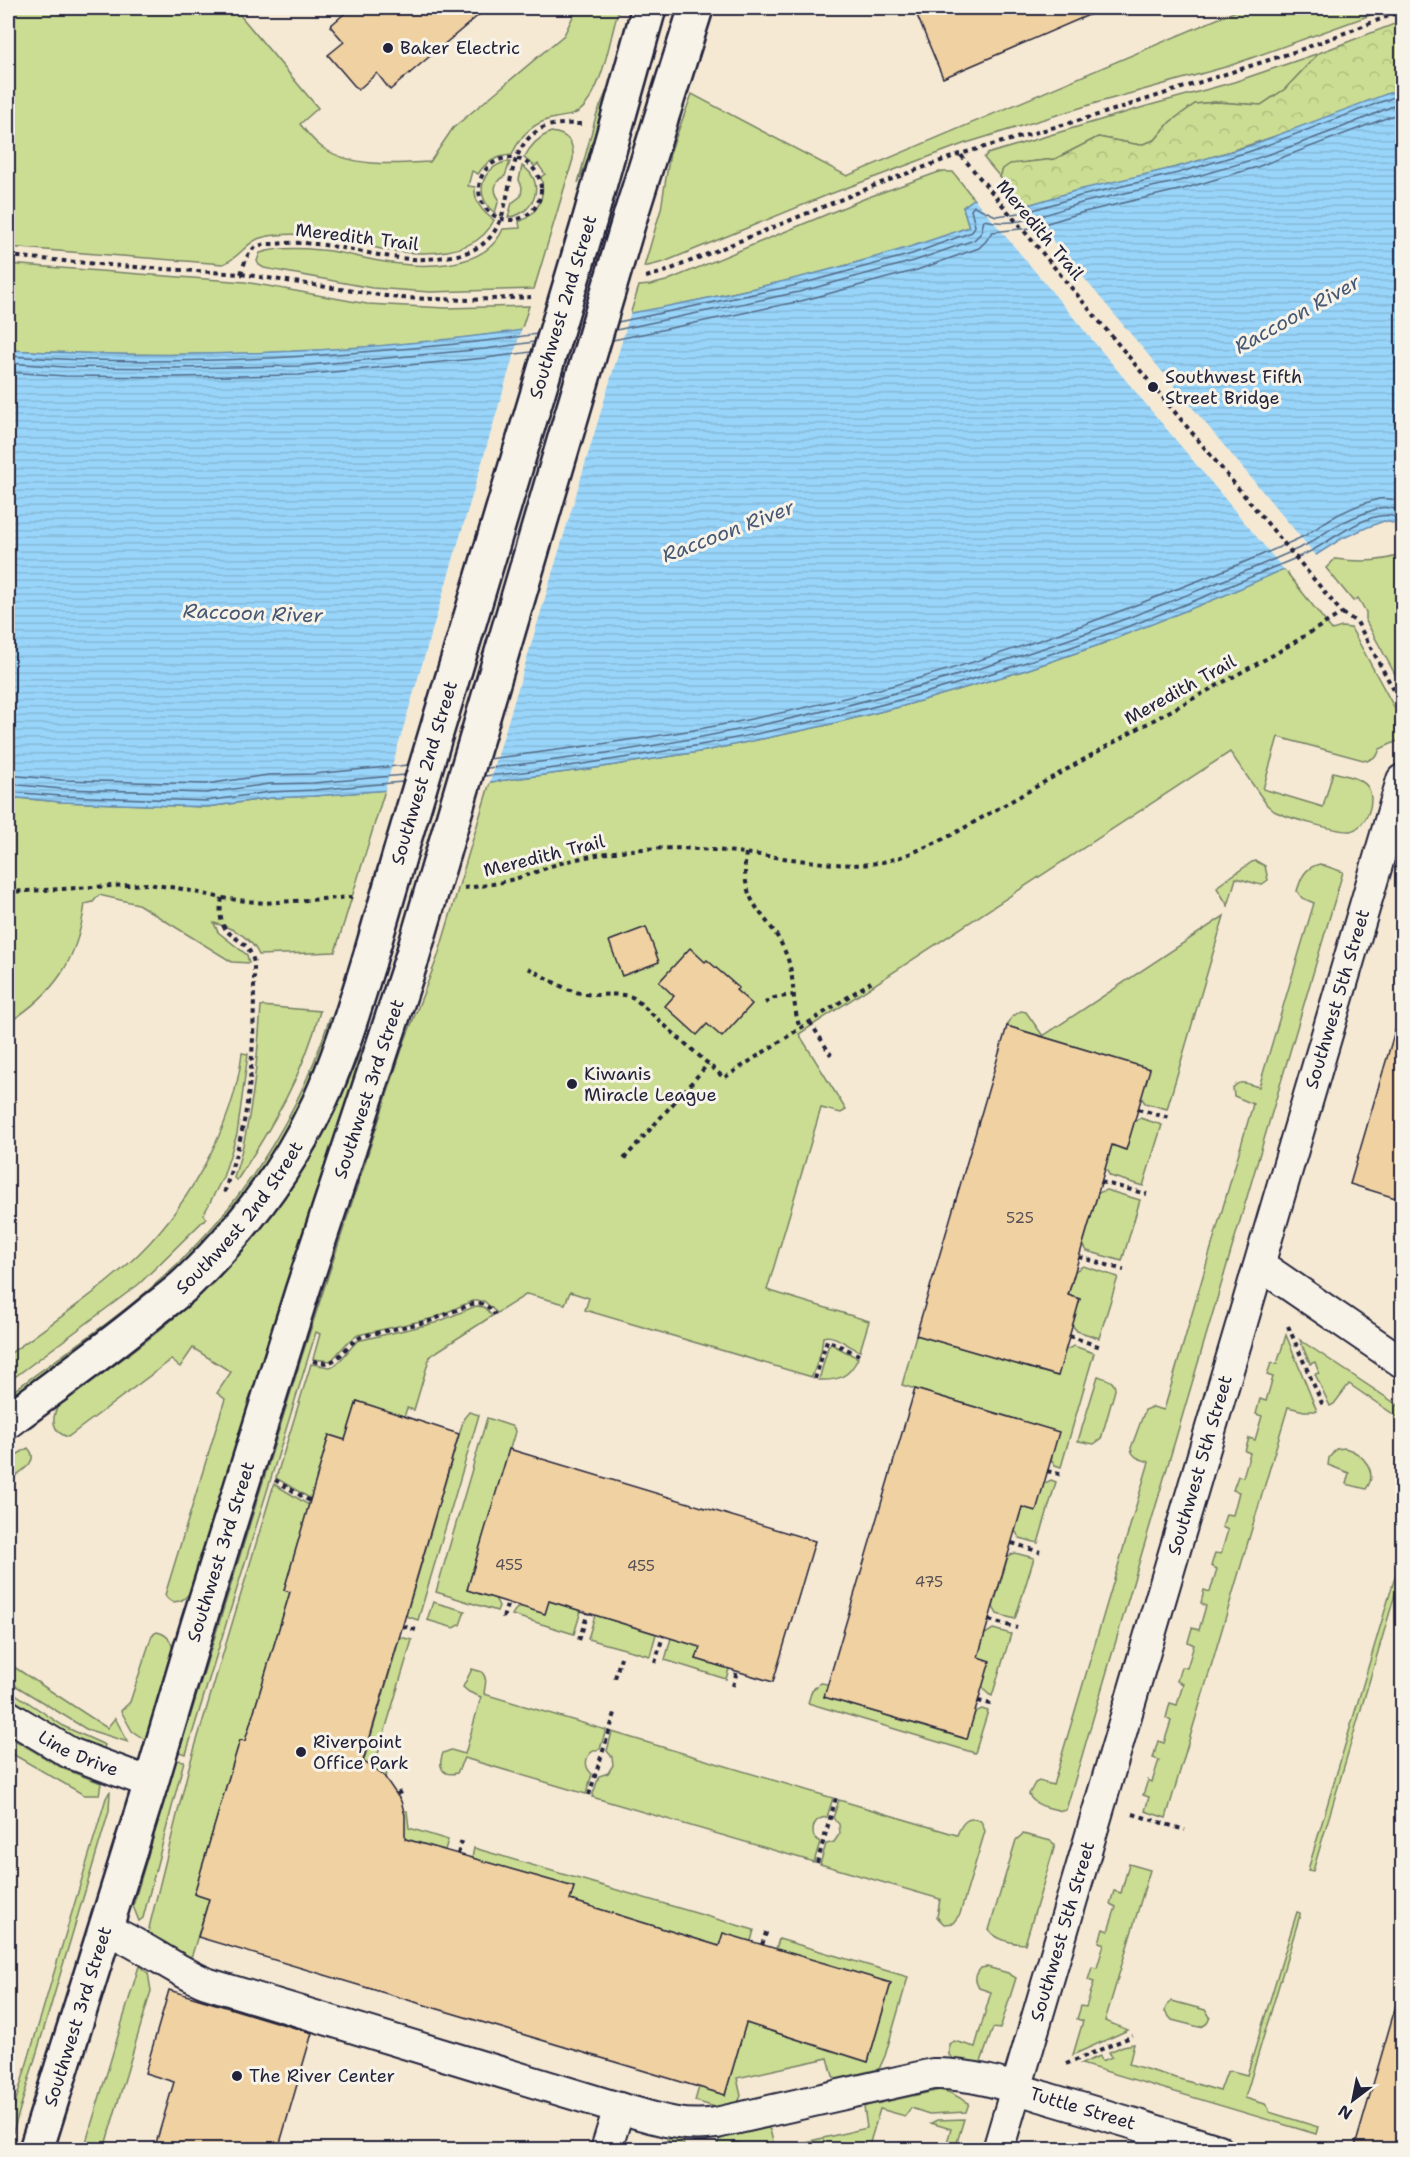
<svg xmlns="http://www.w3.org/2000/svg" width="1410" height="2157" font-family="'Shantell Sans',sans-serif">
<defs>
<pattern id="forest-crowns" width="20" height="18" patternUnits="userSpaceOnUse" patternTransform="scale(1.5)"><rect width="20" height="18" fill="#cbdd92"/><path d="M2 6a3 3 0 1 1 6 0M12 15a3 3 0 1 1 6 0" fill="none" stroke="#aebd7f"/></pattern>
<pattern id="water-rules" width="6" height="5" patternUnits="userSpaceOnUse" patternTransform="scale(1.5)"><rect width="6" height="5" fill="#99d5fa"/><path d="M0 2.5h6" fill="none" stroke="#84b7d7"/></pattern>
</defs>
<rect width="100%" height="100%" fill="#f5e9d3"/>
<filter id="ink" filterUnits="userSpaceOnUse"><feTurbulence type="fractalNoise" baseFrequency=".0167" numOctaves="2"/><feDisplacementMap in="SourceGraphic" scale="12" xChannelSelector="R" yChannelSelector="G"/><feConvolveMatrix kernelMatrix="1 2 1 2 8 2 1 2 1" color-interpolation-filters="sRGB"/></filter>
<g filter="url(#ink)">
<g fill="#cbdd92" stroke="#768066" stroke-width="1.5">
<path d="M8,8h226l84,100 -18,16c7,9 14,18 23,24 30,20 73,16 107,14l23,-34 111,-93 13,-27h42c-9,29 -15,76 -35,99 -8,9 -18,9 -29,11 -22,4 -35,17 -43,37 -15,1 -26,6 -34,19l-6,-3 -4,15 7,1c-1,15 7,25 19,33 -16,36 -69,35 -103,31 -18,-3 -35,-10 -54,-12 -22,-4 -50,-7 -73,-2 -17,3 -24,21 -41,27l-215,-17z"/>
<path d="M630,8h3l-38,134 -17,41 18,-67 14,-33z"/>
<path d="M1243,8h147l-161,58 -133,37 -133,41 -138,52 -161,66 -20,5 17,-58 9,-56 22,-59 155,82z"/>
<path d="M1319,53l-34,36 -24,16 -45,-3 -21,2 -25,18 -15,18 -15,5 -42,-8 -43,22 -27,3 -25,7 -3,8 -16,-19 3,-4 160,-48 87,-24z"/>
<path d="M551,132c17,2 23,10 22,27l-39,130 -104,3 -58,-4 -108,-20 -5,-3 -2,-4 3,-8c18,-6 41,-5 60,-3 20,1 39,8 59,11 38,7 106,11 124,-32l17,-1 -1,-6c19,-8 27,-25 22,-45l4,-3 -7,-10 -3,2 -11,-8c6,-12 15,-21 27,-26z"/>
<path d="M505,162h5l-5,14c-10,4 -13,14 -6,23l-4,14c-22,-17 -14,-44 10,-51z"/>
<path d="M522,166c25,15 13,49 -14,51l4,-14 9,-7 1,-9 -3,-7z"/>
<path d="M939,172h14l21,27 -11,8 6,20 -59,21 -114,31 -166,36 9,-29 11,-1 16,-4 200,-83z"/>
<path d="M8,264l237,18 122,22 79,4 83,-2 -8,25c-170,23 -342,29 -513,19z"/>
<path d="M1402,554v133l-36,-66v-9l-8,-14 -5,3 -27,-33 9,-9c22,3 46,4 67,-5z"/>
<path d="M1284,569l48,61 10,-3 9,1 49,90 2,7v14l-22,10 -3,7 -10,5 -89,-24 -15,52 60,18 10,-35c10,3 27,5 34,14 10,13 0,42 -17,45 -12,1 -65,-14 -76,-20l-7,-6 -37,-53 -431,282 47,76 -5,3 -20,-5 -54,182 102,31 -9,30c-12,-4 -25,-18 -37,-14l-2,15 -9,25 -227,-67 4,-12 -19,-6 -5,12 -38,-10 -30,19 -13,-12h-12l-38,17 -76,17 -11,8 -16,18 -18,-2 7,-25 -4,-2 -130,422 -7,-2 123,-396 102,-313 34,-87 52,-174 99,-13 116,-18 118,-25 80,-20 123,-36 73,-25z"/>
<path d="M385,790l-50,162 -76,3c-8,-18 -26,-27 -45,-32l4,9 29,23 2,8 -17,-1 -94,-58 -39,-9 -6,7 -8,2c-8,57 -29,88 -77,119v-226l53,5 146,5 64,-9 43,-2z"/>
<path d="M1256,861l9,5 3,14 -7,5 -25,-7 -8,28 -11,-18 2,-3 33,-23z"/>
<path d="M1320,864l23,8 -277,938 -4,1c-11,-3 -29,-5 -33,-17l6,-11 4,-2 14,4 96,-323c-8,-3 -17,-4 -18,-14l14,-38 8,-3 11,3 89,-306 -19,-8 -1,-8c7,-10 16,-3 26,-1l55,-184 -12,-5 -5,-7c4,-13 8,-24 23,-27z"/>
<path d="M1224,916l-57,193 -22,-6 -4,-6 8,-28 -142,-43 5,-9 9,-6 5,1 17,24z"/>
<path d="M261,1006l59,5c-16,62 -48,116 -83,169l-3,-2c18,-56 23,-113 27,-172z"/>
<path d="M330,1017l-5,34 -32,70 -31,50 -35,47 -59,62 -23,20 -137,102v-7c50,-38 104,-72 152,-115 80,-72 138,-161 170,-263z"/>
<path d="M365,1041l3,1 -177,549c-6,10 -19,16 -26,4l60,-196 -8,-6 14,-21 -38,-24 -13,19 -9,-7 -103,77c-16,-5 -17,-18 -10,-31 42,-31 85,-60 124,-95 85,-76 142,-163 183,-270z"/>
<path d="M242,1053l6,1 -11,80 -14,43 -19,37 2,4 -67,66 -131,98v-27c40,-29 83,-58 120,-91 56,-50 106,-136 114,-211z"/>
<path d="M1140,1118l22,7 -19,61 -33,-10 -5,-8 7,-23 13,5 9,-28z"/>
<path d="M1106,1190l34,10 -18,61 -35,-10 -4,-7 15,-51z"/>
<path d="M1083,1266l35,11 -19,61 -22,-7 -5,-6 8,-26 -12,-4 7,-24z"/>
<path d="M476,1306l8,1 8,9 -62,40 -16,54 -7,-2 -3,9 -47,-16 -12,39 -16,-5 -18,64 -35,-21 35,-114 19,3 6,-2 21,-24 78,-18z"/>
<path d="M916,1335l141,41 8,-26 9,-4 20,7 -33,114 -6,-2 -4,-6 7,-27 -156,-47z"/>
<path d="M1286,1335l31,76h-13l-16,-4 -122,411 -21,-7 4,-14 -6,-2 5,-15 4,2 7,-22 -6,-2 5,-17 6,2 7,-22 -5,-3 4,-15 7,2 6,-21 -6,-3 4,-14 6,1 7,-23 -6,-3 4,-14 7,2 7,-24 -5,-3 3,-13 6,2 7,-23 -6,-3 4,-13 6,1 7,-24 -6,-3 4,-13 7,1 6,-23 -6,-2 5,-14 5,1 7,-24 -5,-2 4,-13 6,2 7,-24 -6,-2 4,-15 6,2 7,-24 -6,-2 4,-12 6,1z"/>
<path d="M1300,1340l102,68v12l-53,-36 -15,20 -4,2 -15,-32 4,-1 -4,-11 -5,2z"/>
<path d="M831,1344l27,14c-8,18 -19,23 -39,22l9,-33z"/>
<path d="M1098,1376c8,3 17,4 17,14l-14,49 -7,5 -16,-3z"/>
<path d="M469,1412l10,3 -61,205 -12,-4 58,-198z"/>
<path d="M487,1418l24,8 3,2 1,4 -48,158 28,8 4,8 -2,5 -61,-19z"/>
<path d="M28,1448c14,14 -10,25 -20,33v-21z"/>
<path d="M1345,1448c18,5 34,24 21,41l-20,-5 3,-11 -21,-8 1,-7 7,-9z"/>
<path d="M1051,1480l5,2 -18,61 -18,-5 -5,-7 7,-24 21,-23z"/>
<path d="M274,1484l35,21 -25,85 6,2 -45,149 -5,-1 -46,154 15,5 -17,56 -3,3 -4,-1 -37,-24 2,-9 39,-157z"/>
<path d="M1015,1553l19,5 -19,61 -18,-5 -4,-7 15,-51z"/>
<path d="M1402,1553v18l-89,300 -5,-1z"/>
<path d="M549,1601l32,10 -7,23 -62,-19c5,-13 24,-12 37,-14z"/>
<path d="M433,1602l32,9 -5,14 -6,3 -27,-8z"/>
<path d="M595,1615l61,19 -6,22 -62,-17z"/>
<path d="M993,1629l18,5 -19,62c-12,-4 -15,-26 -14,-39 1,-7 5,-16 7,-23z"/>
<path d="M157,1632c10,2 15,9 16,19l-26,90 -15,-10 -11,-20 9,-9 22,-67z"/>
<path d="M400,1637l12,3 -37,124 12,10 -2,3 -22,-14z"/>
<path d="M671,1638l29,9 -4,12 33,10 -3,10 -61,-19z"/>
<path d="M8,1663l99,65 8,-10 13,24 -42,-13 -78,-48z"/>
<path d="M472,1669l10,3c6,8 3,12 2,22l122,36 -6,19c-14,2 -18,16 -8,25l-6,20 -122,-36 -7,15c-16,4 -19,-8 -14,-20l8,-3 14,4 16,-57 -12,-5 -6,-5z"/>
<path d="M821,1683l7,1 -4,13 142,42 9,-27 7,-3 6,2 -13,42 -167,-50 4,-13z"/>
<path d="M8,1689l57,38 40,18 -1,4c-36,-11 -65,-33 -96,-53z"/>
<path d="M612,1732l221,66 -6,19c-12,1 -16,9 -13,20l6,5 -6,20 -222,-65 7,-21 9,-3 5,-8 -1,-8 -5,-6z"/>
<path d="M8,1736l56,33 37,14 -2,12h-15l-75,-43z"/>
<path d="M176,1760l8,1 -41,157 -4,3 -6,-15z"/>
<path d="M110,1791l-1,20 -101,338v-22l98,-329z"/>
<path d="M839,1800l118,35c5,-12 10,-20 24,-14l4,10 -2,7 -23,76 -7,9 -9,1 -7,-7 3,-18 -120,-35 6,-20 8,-2 6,-9 -1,-9 -6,-6z"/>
<path d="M404,1811h3l2,17 39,12 -3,10 -42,-12z"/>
<path d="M1023,1834l28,7 4,4 -30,99c-11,0 -29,-4 -36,-14l27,-90z"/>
<path d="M474,1848l280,82 -3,11 -32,5 -149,-46 4,-13 -102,-29z"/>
<path d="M1129,1864l21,6 -45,151 23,9 -55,25 10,-34 -6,-2 4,-13 5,1 8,-25 -6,-2 4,-13 5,1 7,-24 -5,-2 4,-13 5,2 8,-24 -6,-3 4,-13 7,2z"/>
<path d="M1297,1912l3,1v2l-55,183 20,6 4,5v3l49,15 -2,7 -235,-70 19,-8 2,5 10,-4 -3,-5 14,-6 11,-2 -5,20 91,27 7,-19 5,-1 15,4z"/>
<path d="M779,1939l129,38 -23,79 -6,13 -43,10 -3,-3 -5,-18 -91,20 4,18 -3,6 -23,5 -20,-6 4,-14 26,8 21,-72 122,39 23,-79 -115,-34z"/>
<path d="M139,1966l9,7 3,18 -47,158h-20z"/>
<path d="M987,1967l21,6 8,5 -16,51 -7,-1 -12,34c-11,2 -24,2 -32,-7v-11l5,-3 21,6 16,-55 -12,-4c-5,-8 -4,-13 2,-20z"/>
<path d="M1172,2001l33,9 5,7c-2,6 -4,9 -11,10l-27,-7 -7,-8 1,-5z"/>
<path d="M940,2090l11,3 18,10 -3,9 -37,2 -18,-6 -6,8 -25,-7 -12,40h-108l-26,-7 -3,7h-15l3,-9 4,-2 45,-10 2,2 5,19 92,-21 -3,-21 2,-1z"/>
<path d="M964,2119l-9,30h-10l6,-20 -20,-6 6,-3z"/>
<path d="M675,2137l9,1 -1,11 -39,1z"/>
</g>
<path fill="url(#forest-crowns)" stroke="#768066" stroke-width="1.5" d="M1402,21v67l-17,7c-68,26 -137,53 -208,72 -51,13 -101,24 -152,39l-25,-29 3,-8 7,-5 45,-5 43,-22 42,8 15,-5 15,-18 25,-18 21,-2 45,3 24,-16 34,-36z"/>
<path fill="url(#water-rules)" stroke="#698dae" stroke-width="1.5" d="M1402,88v440l-5,-4 -13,-3 -16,6 -27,12 -25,16 -93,41 -124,49 -73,25 -123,36 -80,20 -118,25 -116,18 -99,13 -176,14 -43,2 -64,9 -146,-5 -53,-5v-447c231,13 464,-3 691,-50 92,-19 182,-41 270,-73l-6,-20 11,-8 23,11 28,-4 53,-16 99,-23 72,-21z"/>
<g fill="#f5e9d3">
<path d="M972,196h3l22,11 25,-3 296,354 -32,14z"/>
<path d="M631,311l-142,474 -105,8 138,-466z"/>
</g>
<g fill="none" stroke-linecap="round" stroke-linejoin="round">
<g stroke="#526a87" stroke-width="1.5">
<path d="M618,322l179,-37 115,-31 60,-22 3,-6 -4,-16 3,-4 22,10 30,-4 54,-16 98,-23 73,-22 151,-57"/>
<path d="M616,330l183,-38 115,-31 60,-21 7,-7 3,-13c34,9 68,-9 101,-18 31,-7 63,-14 94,-21 73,-19 154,-48 223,-79"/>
<path d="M613,340l188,-39 116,-31 62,-22 7,-7 6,-9 39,-4 53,-16 99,-23 74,-22 145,-55"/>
<path d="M8,356c125,9 253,5 379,-6 50,-4 100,-8 150,-16"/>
<path d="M8,363l57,4 112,1 122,-2 186,-17 49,-7"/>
<path d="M8,372l57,4 111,1 123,-2 187,-17 45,-6"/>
<path d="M489,759c70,-9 140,-18 210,-30 159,-28 315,-75 465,-135 46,-18 93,-36 138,-57 10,-5 18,-12 28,-18 14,-8 33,-16 49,-20 8,-2 16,1 23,3"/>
<path d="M487,768c232,-24 459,-78 677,-164 47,-19 95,-37 142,-59 10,-5 19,-13 28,-18 14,-8 30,-14 45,-19 8,-2 16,1 23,3"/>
<path d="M8,775l54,5 144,4 62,-9 45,-1 95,-9"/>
<path d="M484,776c53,-4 106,-13 158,-21 213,-34 419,-95 616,-181 17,-8 36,-14 53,-23 24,-12 64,-48 91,-31"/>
<path d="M8,784l54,5 144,4 63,-9 44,-1 92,-8"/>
<path d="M8,792l53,4 145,5 64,-9 44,-2 88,-8"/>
</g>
</g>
<g fill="#f0d1a2" stroke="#22223b" stroke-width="1.5">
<path d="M351,8h136l-97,82 -13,-17 -19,17 -30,-35 16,-13 -14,-16z"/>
<path d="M914,8h191l-162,70z"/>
<path d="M646,927l13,35 -37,14 -13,-35z"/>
<path d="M690,948l15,14 2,-2 32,28 -3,2 16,14 -30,33 -15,-13 -10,11 -32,-29 9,-10 -15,-14z"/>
<path d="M1007,1026l143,43 -24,81 -14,-5 -44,150 12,4 -22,77 -142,-41z"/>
<path d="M1396,1027l6,1v172l-52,-16z"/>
<path d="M915,1389l144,43 -23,79 -14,-4 -44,150 12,4 -23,78 -143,-42z"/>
<path d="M357,1401l102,33 -96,327 21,15 17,25 4,14v24l169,48 -4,13 149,46 4,-13 168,50 -23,79 -122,-39 -21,72 -527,-158 11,-38 -15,-5 46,-154 5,1 45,-149 -6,-2 45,-155 16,5z"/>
<path d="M509,1449l306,92 -42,141 -77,-23 4,-12 -112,-34 -39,-12 -4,13 -78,-24z"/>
<path d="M169,1990l143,43 -34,117h-124l20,-68 -29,-9z"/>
<path d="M1396,2005l6,1v144h-48z"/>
</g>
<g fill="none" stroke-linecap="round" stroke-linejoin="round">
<defs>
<g id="minor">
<path d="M1260,1265l142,97"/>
<path id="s1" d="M8,1716l62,37 81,30"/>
<path id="s2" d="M105,1929c36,14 65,39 101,54l413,125c32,9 63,21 97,15l217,-49c40,-1 79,13 117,25 56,16 112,33 168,51"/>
<path d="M606,2150l13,-42"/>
<path id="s3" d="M998,2150l404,-1370"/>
</g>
<g id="major">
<path d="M631,214l65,-206"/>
<path d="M589,222l60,-214"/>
<path id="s4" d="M8,1421c47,-35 95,-69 141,-107 13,-11 27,-20 39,-32 53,-51 100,-113 131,-179 21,-46 35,-94 50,-142"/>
<path id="s5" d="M36,2150l115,-367 47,-158 104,-333 110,-334"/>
</g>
</defs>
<use href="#minor" stroke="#22223b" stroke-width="34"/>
<use href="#major" stroke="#22223b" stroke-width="38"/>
<g stroke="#22223b" stroke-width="4" stroke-dasharray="4.5 4.5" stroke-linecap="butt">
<circle cx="510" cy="189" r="31"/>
<path d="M8,256l113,10 120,8 158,24 70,2 62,-3"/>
<path d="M241,274c3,-9 5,-19 12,-25 6,-5 14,-5 22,-5 47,-6 89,12 136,15 14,1 27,-1 41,-3 78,-12 38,-97 87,-126 12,-8 31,-6 45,-6"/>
<path d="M646,277l18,-5 217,-89 79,-29 141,-40 199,-64 102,-39"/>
<path d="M1342,613l15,9 45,83"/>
<path d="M1397,696l5,-7"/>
<path d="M746,853c-7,56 23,58 40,101 10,24 5,50 14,74"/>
<path d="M464,888c22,-2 42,-6 63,-13 11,-3 22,-9 34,-12 23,-6 47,-11 71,-13 51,-5 100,1 150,8 30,3 64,10 95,5 28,-5 54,-18 80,-31l182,-104 136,-74 67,-41 -382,-459"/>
<path d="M8,892l139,-8 30,4 45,10 42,5 88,-6"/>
<path d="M222,898c-9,47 25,31 32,65 0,49 0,98 -8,147 -4,28 -14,56 -22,84"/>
<path d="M528,968c18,9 38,24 58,26 17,3 32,-3 48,4l90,80 147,-96"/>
<path d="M765,1003l9,-5 19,-3"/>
<path d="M810,1022l21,33"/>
<path d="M1138,1109l31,9"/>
<path d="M624,1159l84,-95"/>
<path d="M1101,1182l46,12"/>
<path d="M1079,1257l45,13"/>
<path d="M1288,1326l36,82"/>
<path d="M1069,1336l32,11"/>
<path d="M313,1361c29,8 27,-15 50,-25l67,-15 42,-17c11,-2 17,2 23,11"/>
<path d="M815,1379l12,-39 32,15"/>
<path d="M1047,1471l16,4"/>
<path d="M275,1480l35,21"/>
<path d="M1012,1543l28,9"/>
<path d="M503,1618l5,-16"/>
<path d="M989,1620l28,8"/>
<path d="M403,1626l16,5"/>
<path d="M579,1640l9,-27"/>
<path d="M655,1663l8,-27"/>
<path d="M615,1678l6,-21"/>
<path d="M733,1686l4,-15"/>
<path d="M978,1701l17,4"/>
<path d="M397,1794l6,-3"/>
<path d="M589,1795l27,-85"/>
<path d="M1133,1814l52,16"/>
<path d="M458,1854l4,-14"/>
<path d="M817,1863l19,-65"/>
<path d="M762,1945l5,-15"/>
<path d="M1066,2064l67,-28"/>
</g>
<use href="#minor" stroke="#f7f3e8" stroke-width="30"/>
<use href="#major" stroke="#f7f3e8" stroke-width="33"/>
<defs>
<g id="major-bridge">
<path d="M412,958l219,-744"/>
<path id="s6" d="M369,961l35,-121 185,-618"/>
</g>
</defs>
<use href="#major-bridge" stroke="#22223b" stroke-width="38" stroke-linecap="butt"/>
<use href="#major-bridge" stroke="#f7f3e8" stroke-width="33"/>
</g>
</g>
<g fill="#22223b" stroke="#f7f3e8" stroke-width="2">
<circle cx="388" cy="48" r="6"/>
<circle cx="1153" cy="387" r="6"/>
<circle cx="572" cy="1084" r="6"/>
<circle cx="301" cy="1752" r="6"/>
<circle cx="237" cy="2076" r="6"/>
</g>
<g text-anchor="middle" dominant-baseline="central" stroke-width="6" stroke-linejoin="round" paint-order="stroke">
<g font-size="15" fill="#564e55">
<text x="1020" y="1218">525</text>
<text x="509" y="1565">455</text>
<text x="641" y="1566">455</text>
<text x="929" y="1582">475</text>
</g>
<g font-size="18" fill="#22223b" stroke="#f7f3e8" text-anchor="start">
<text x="400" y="48">Baker Electric</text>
<text x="1165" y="377">Southwest Fifth<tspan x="1165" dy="21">Street Bridge</tspan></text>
<text x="584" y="1074">Kiwanis<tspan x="584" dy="21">Miracle League</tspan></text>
<text x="313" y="1742">Riverpoint<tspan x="313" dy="21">Office Park</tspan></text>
<text x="249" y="2076">The River Center</text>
</g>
<g font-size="18" fill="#22223b" stroke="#f7f3e8">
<text transform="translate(1040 230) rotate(50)">Meredith Trail</text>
<text transform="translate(357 237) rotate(7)">Meredith Trail</text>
<text transform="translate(563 307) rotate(-73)">Southwest 2nd Street</text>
<text transform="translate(1180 690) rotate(-29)">Meredith Trail</text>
<text stroke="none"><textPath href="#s6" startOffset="196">Southwest 2nd Street</textPath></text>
<text transform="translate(544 856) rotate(-14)">Meredith Trail</text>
<text stroke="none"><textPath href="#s3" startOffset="1200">Southwest 5th Street</textPath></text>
<text stroke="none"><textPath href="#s5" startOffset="1112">Southwest 3rd Street</textPath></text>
<text stroke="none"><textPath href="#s4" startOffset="310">Southwest 2nd Street</textPath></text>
<text stroke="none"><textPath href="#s3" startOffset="714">Southwest 5th Street</textPath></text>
<text stroke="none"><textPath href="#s5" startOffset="626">Southwest 3rd Street</textPath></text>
<text stroke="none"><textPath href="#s1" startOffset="80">Line Drive</textPath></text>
<text stroke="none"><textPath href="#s3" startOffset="228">Southwest 5th Street</textPath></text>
<text stroke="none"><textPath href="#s5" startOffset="140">Southwest 3rd Street</textPath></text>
<text stroke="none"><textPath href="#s2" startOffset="1022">Tuttle Street</textPath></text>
</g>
<g font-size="20" font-style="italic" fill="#465874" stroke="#f7f3e8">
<text transform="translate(1297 314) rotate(-29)">Raccoon River</text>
<text transform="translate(728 531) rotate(-21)">Raccoon River</text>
<text transform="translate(253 613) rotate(2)">Raccoon River</text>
</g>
</g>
<rect width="1410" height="2157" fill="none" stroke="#f7f3e8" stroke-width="30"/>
<rect x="15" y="15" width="1380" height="2127" fill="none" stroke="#22223b" stroke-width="2" filter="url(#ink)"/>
<g transform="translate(1353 2100) rotate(212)" stroke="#f7f3e8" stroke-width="4.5" paint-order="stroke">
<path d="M0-4.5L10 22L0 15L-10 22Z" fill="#22223b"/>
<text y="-9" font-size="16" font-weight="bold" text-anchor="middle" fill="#22223b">N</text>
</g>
</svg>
